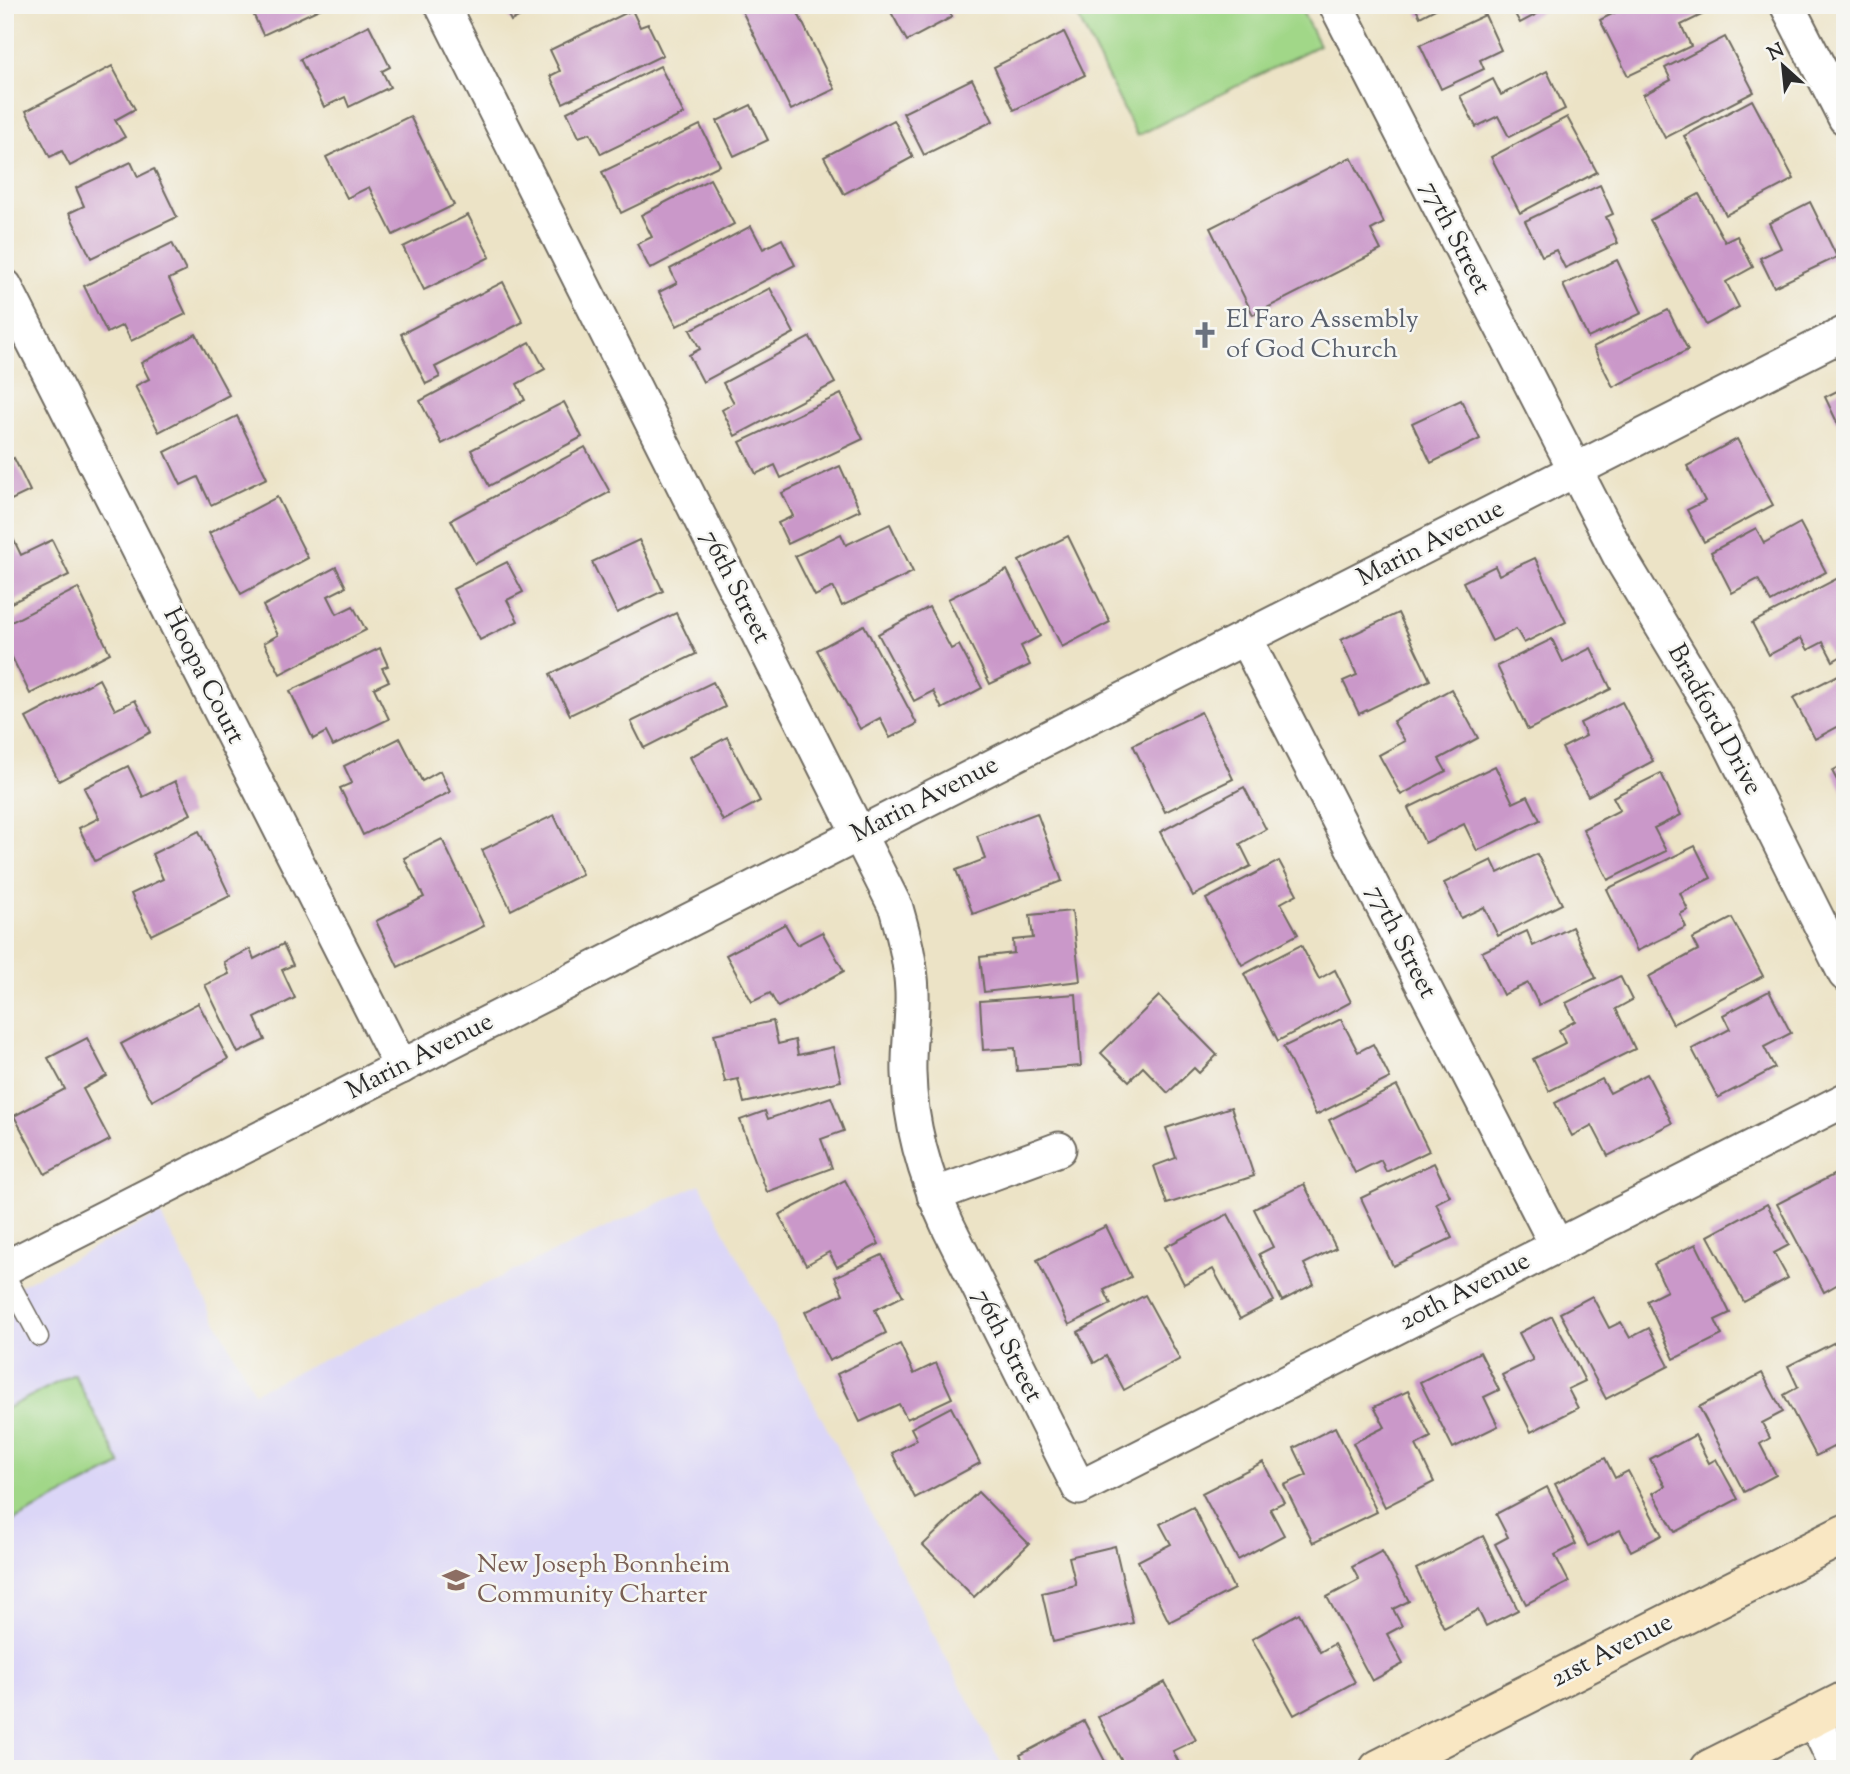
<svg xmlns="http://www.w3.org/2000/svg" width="1850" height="1774" font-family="'Sorts Mill Goudy',serif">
<rect width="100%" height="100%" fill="#f6f6f2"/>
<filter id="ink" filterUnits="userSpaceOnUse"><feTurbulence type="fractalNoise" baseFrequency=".0143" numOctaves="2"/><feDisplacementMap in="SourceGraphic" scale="14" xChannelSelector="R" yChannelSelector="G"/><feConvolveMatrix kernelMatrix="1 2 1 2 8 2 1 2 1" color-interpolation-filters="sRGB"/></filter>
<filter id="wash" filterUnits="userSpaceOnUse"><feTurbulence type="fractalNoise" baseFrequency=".00686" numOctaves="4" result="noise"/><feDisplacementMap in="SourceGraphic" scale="28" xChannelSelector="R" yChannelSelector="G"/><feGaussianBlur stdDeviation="1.57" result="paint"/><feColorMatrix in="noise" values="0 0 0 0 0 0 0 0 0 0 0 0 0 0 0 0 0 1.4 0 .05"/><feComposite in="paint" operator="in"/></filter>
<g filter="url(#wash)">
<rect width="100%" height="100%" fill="#ece3c6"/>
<path fill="#dbd6f7" d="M700,1184l304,585h-999v-476l155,-79 94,178z"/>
<g fill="#a1d788" stroke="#66815a" stroke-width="2">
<path d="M1072,5h227l20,40 -182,91z"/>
<path d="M74,1374l47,91 -116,60v-116z"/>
</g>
<g id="blocks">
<g fill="#ca98c9">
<path d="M249,5h79l-65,30z"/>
<path d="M503,5h25l3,5 -20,11z"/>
<path d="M739,5h55l41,84 -44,21z"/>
<path d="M887,5h58l7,12 -45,24z"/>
<path d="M1414,5h29l-23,12z"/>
<path d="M1510,5h44l-34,18z"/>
<path d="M1630,5h80l2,5 -31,15 10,21 -63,30 -28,-56z"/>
<path d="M632,10l8,17 8,-3 15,31 -100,48 -13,-27 10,-5 -10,-21z"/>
<path d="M1485,15l16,35 -21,10 4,9 -43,20 -21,-44z"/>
<path d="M369,25l21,42 -8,4 8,16 -41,20 -4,-10 -21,10 -24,-48z"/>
<path d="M1064,32l21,43 -71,35 -20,-43z"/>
<path d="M1725,37l29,55 -89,46 -22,-43 28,-15 -6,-12z"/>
<path d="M112,66l23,43 -20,11 10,17 -55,29 -8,-15 -12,6 -24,-46z"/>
<path d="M660,66l24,48 -83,40 -11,-21 -11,4 -12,-25z"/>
<path d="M1547,71l18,38 -56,28 -11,-21 -22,11 -16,-31 33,-17 8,16z"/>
<path d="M972,79l21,42 -69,34 -21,-42z"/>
<path d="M1752,100l42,79 -68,36 -42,-79z"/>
<path d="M751,105l17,35 -34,16 -17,-35z"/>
<path d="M410,116l44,89 -61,30 -24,-48 -22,11 -21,-41z"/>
<path d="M1567,117l30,55 -77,41 -29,-56z"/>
<path d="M894,120l19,37 -69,37 -20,-37z"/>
<path d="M700,125l20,40 -99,48 -19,-41z"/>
<path d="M1351,157l33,66 -13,7 10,20 -128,65 -43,-87z"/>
<path d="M131,162l7,15 16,-8 23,48 -86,41 -22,-45 15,-7 -8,-18z"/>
<path d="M710,179l24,45 -84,45 -13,-25 15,-7 -11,-22z"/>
<path d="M1600,185l13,29 -7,3 12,26 -53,25 -9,-18 -14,6 -17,-35z"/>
<path d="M1699,194l26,48 12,-6 16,31 -27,15 13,25 -33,18 -56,-105z"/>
<path d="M1810,202l27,55 -63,30 -14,-29 21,-10 -12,-25z"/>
<path d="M468,215l22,42 -66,33 -21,-43z"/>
<path d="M751,226l12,23 19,-10 13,26 -118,61 -18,-34 18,-9 -7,-14z"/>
<path d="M172,243l14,28 -17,8 17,35 -55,27 -8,-16 -16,8 -23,-47z"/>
<path d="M1617,260l25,53 -54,25 -25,-53z"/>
<path d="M503,282l20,40 -88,45 5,10 -14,7 -25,-50z"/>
<path d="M770,288l24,45 -91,49 -14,-27 11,-6 -10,-19z"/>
<path d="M1668,310l20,40 -75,37 -20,-40z"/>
<path d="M196,334l33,61 -70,37 -24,-46 14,-7 -8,-16z"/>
<path d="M810,337l25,46 -100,53 -13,-26 12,-7 -11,-20z"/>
<path d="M530,342l15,27 -28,15 8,16 -83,44 -22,-43z"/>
<path d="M1845,387v52l-20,-42z"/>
<path d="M841,394l22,45 -82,39 -6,-13 -19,9 -16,-32z"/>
<path d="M1461,400l19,39 -49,24 -19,-40z"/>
<path d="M564,402l18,35 -93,49 -18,-36z"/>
<path d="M237,416l30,62 -56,27 -13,-28 -17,8 -16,-33z"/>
<path d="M1737,439l36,66 -69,37 -17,-32 18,-9 -18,-35z"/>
<path d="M585,447l25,45 -135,72 -24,-44z"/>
<path d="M14,458l16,33 -25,12v-40z"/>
<path d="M840,466l20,44 -72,34 -10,-21 15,-7 -11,-23z"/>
<path d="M277,497l31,61 -67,36 -32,-61z"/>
<path d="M5,522l16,33 31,-15 17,35 -64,31z"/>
<path d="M1800,523l26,49 -55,30 -13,-23 -26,14 -21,-41 45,-24 8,15z"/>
<path d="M890,524l23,48 -71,34 -9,-19 -18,9 -20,-40 46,-22 5,11z"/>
<path d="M1068,536l42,86 -48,25 -43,-86z"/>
<path d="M639,540l24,51 -46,22 -25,-51z"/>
<path d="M1535,558l31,64 -42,21 -8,-14 -24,12 -29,-59 32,-16 4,9z"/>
<path d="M507,562l16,30 -16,8 11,21 -38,19 -27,-51z"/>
<path d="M336,567l10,20 -18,9 9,18 16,-8 13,24 -86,44 -16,-31 14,-8 -15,-29z"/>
<path d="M1007,570l33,66 -19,10 9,19 -40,19 -42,-85z"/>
<path d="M1838,578l7,13v63l-12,7 -10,-19 -15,8 -7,-12 -32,17 -17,-32z"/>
<path d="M78,588l32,65 -80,41 -25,-51v-18z"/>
<path d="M929,607l22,42 8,-4 23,43 -40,21 -9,-18 -19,10 -36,-67z"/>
<path d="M676,613l20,41 -126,61 -20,-41z"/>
<path d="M1398,613l32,67 -71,34 -16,-33 14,-6 -16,-35z"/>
<path d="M864,625l53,99 -27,14 -10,-20 -20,11 -43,-79z"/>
<path d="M1552,639l11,23 28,-14 20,41 -83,41 -31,-64z"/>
<path d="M380,648l8,18 -6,2 7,13 -15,7 15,31 -56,27 -7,-14 -13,7 -23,-48z"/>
<path d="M1838,675l7,13v48l-6,-10 -24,13 -22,-41z"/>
<path d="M99,679l16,31 20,-10 16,32 -92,49 -33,-63z"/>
<path d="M713,682l12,25 -81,41 -13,-26z"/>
<path d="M1451,689l27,49 -39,21 7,12 -45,24 -22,-40 26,-14 -12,-20z"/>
<path d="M1622,702l31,59 -65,35 -26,-48 24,-12 -6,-13z"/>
<path d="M1201,712l32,67 -68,33 -32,-67z"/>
<path d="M727,737l33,64 -37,20 -33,-64z"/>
<path d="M400,738l22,43 18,-10 10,21 -87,43 -23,-47 12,-5 -8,-17z"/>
<path d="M1845,764v31l-13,-24z"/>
<path d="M128,766l15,31 32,-16 16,33 -96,47 -16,-33 20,-10 -15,-30z"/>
<path d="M1495,766l18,37 15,-7 12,24 -63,31 -13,-27 -39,19 -17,-35z"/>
<path d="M1661,773l20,42 -27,13 12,23 -58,29 -25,-51 37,-19 -7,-13z"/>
<path d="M1244,787l22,42 -26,15 11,22 -58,30 -33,-64z"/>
<path d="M1037,813l25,68 -89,33 -17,-44 29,-11 -8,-23z"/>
<path d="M554,815l28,59 -71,36 -29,-60z"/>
<path d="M199,831l31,65 -79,39 -20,-41 32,-15 -11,-25z"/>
<path d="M442,839l42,87 -86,41 -22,-46 48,-24 -20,-39z"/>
<path d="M1695,846l16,32 -31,15 8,17 -8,4 6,13 -49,24 -30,-62z"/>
<path d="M1537,854l25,50 -64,32 -14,-29 -23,11 -17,-35 48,-23 6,13z"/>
<path d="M1279,861l18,33 -16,9 17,31 -56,31 -36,-66z"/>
<path d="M1072,911l8,70 -96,11 -4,-35 34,-4 -1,-13 20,-2 -3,-23z"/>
<path d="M1732,918l31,58 -90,48 -25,-47 50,-27 -6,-11z"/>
<path d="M785,924l12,21 25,-13 22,39 -66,36 -8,-14 -18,9 -26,-47z"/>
<path d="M1572,927l24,51 -57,27 -11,-22 -25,12 -21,-43 45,-21 6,15z"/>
<path d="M283,944l10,21 -11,5 13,28 -40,20 10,22 -27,13 -33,-68 24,-11 -5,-12 26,-13 4,10z"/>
<path d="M1301,945l18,34 16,-9 16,32 -73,39 -34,-67z"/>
<path d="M1620,976l12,24 -16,9 19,40 -86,42 -16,-32 32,-16 -6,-13 16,-9 -9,-18z"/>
<path d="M1769,991l22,42 -27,14 11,21 -57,30 -26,-49 38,-20 -7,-14z"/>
<path d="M1076,994l5,72 -64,5 -2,-23 -32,2 -3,-49z"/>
<path d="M1159,996l58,59 -18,18 -5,-5 -26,25 -25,-26 -14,14 -28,-28z"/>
<path d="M198,1003l30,56 -76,42 -31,-57z"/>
<path d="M1341,1019l17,33 15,-8 17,34 -74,37 -33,-68z"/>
<path d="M773,1021l5,23 17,-4 3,15 35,-8 8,34 -97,22 -6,-24 -13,3 -11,-48z"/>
<path d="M87,1038l20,38 -24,13 27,51 -65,34 -31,-58 51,-27 -17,-31z"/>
<path d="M1647,1074l25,49 -64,33 -16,-31 -20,11 -17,-33 47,-24 8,14z"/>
<path d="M1397,1086l32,65 -43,21 -5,-12 -26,13 -26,-53z"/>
<path d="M831,1097l13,34 -23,8 11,29 -65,24 -27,-72 25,-9 3,8z"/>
<path d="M1231,1107l23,69 -87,28 -13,-38 22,-8 -10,-30z"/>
<path d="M1434,1163l16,33 -14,7 16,35 -59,28 -32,-68z"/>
<path d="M1845,1169v111l-21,12 -47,-88z"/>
<path d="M845,1180l34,64 -42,23 -8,-15 -23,13 -27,-50z"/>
<path d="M1304,1184l32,64 -32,16 10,20 -32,17 -23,-47 14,-7 -19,-38z"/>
<path d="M1767,1204l22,41 -15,8 14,25 -44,24 -36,-66z"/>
<path d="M1228,1214l46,87 -34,18 -27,-50 -29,15 -19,-37z"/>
<path d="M1106,1226l25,51 -27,13 7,14 -42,21 -32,-65z"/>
<path d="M1696,1244l34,69 -15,7 7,15 -48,24 -27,-58 20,-10 -13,-27z"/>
<path d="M882,1255l21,41 -28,14 11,23 -57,28 -24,-49 38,-18 -8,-17z"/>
<path d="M1145,1295l35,64 -56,31 -18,-34 -12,7 -16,-31z"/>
<path d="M1592,1296l17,32 12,-6 9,16 19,-10 20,38 -63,33 -46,-86z"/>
<path d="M1552,1316l33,65 -17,8 10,19 -47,24 -29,-57 31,-15 -14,-27z"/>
<path d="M1835,1342l10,18v49l-2,1 2,3v28l-29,15 -32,-61 14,-8 -10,-21z"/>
<path d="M900,1344l14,30 22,-11 16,35 -45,21 -8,-15 -39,18 -23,-48z"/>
<path d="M1480,1352l19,38 -15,7 14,29 -45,22 -33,-66z"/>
<path d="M1762,1373l21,39 -21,11 8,15 -10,6 16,31 -32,17 -45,-85z"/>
<path d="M1408,1391l23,46 -15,8 18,37 -49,25 -32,-64 32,-16 -11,-20z"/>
<path d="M951,1407l29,56 -65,35 -23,-45 25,-13 -6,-12z"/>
<path d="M1335,1427l42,85 -64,31 -29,-58 23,-10 -13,-27z"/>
<path d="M1695,1435l14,28 7,-4 22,40 -63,33 -22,-39 12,-7 -15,-27z"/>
<path d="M1605,1458l10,20 13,-7 34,64 -31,16 -11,-21 -32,16 -33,-62z"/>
<path d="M1263,1462l21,40 -14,7 14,26 -46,25 -36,-67z"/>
<path d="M1547,1487l29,57 -21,11 14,27 -43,22 -31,-60 13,-7 -12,-23z"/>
<path d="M978,1492l51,52 -55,53 -51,-52z"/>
<path d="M1193,1507l41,82 -65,33 -31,-61 33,-17 -11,-20z"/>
<path d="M1483,1536l35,74 -32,16 -8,-16 -34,18 -28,-59z"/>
<path d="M1115,1546l18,77 -80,19 -11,-49 34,-8 -7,-28z"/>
<path d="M1382,1551l27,50 -16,8 9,17 -15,8 16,30 -31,17 -45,-84 32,-17 -7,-13z"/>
<path d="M1299,1613l21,39 14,-8 21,38 -61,33 -42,-76z"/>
<path d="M1165,1682l31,58 -23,11 9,18h-56l-28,-52z"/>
<path d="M1084,1721l25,48h-82l-7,-14z"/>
</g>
</g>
</g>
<g filter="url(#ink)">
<use href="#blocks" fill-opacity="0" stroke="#6f6b61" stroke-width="2"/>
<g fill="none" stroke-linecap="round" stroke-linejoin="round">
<defs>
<path id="lane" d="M5,1274l34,63"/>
<g id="street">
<path d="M442,5l454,903c8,28 15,55 16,84 1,27 -4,54 -3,81 1,54 17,106 40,155l130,260 766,-388"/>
<path d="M1336,5l284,552 97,161 128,256"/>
<path d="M1787,5l58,113"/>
<path d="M5,286l396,781"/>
<path d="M1245,638l312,608"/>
<path d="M934,1195l125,-46"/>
<path d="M5,1268l1840,-935"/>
<path d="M1813,1717l25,52"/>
</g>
<g id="secondary">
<path d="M1379,1769l466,-235"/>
<path d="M1710,1769l135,-68"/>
</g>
</defs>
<use href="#lane" stroke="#6f6b61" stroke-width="21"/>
<use href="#street" stroke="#6f6b61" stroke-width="37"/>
<use href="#secondary" stroke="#6f6b61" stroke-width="42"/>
<use href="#lane" stroke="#fff" stroke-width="18"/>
<use href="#street" stroke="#fff" stroke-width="33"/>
<use href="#secondary" stroke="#f9e7c3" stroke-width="38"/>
</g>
</g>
<defs>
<symbol id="church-bare" viewBox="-9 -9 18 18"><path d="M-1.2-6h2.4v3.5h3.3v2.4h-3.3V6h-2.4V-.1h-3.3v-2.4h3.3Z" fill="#6b7280" stroke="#f6f6f2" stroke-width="2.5" paint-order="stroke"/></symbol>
<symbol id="school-bare" viewBox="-9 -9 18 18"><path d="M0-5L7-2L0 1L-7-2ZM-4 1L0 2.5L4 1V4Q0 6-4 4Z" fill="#8d6e63" stroke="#f6f6f2" stroke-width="2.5" paint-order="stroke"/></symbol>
</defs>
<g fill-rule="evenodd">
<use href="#church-bare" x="1186" y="316" width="38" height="38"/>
<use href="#school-bare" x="437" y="1561" width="38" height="38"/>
</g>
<g text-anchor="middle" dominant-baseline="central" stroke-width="5" stroke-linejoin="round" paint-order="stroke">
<g font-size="26" fill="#2b2b2b" stroke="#f6f6f2">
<text transform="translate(1455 238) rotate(63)">77th Street</text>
<text transform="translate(1431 544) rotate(-27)">Marin Avenue</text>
<text transform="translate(735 587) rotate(63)">76th Street</text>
<text transform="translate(203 676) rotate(63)">Hoopa Court</text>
<text transform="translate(1714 720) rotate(61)">Bradford Drive</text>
<text transform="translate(925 800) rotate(-27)">Marin Avenue</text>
<text transform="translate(1401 942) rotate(63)">77th Street</text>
<text transform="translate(420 1057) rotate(-27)">Marin Avenue</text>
<text transform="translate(1465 1292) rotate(-27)">20th Avenue</text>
<text transform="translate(1007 1346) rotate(63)">76th Street</text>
<text transform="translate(1612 1651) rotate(-27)">21st Avenue</text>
</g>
<g font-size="26" fill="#5b616d" stroke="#f6f6f2" text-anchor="start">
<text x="1226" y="320">El Faro Assembly<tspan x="1226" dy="30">of God Church</tspan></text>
</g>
<g font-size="26" fill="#785e54" stroke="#f6f6f2" text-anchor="start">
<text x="477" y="1565">New Joseph Bonnheim<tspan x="477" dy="30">Community Charter</tspan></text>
</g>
</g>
<rect width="1850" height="1774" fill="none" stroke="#f6f6f2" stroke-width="28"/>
<g transform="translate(1783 66) rotate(333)" stroke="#f6f6f2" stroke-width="5" paint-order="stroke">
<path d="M0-5L12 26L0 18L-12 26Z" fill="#2b2b2b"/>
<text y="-10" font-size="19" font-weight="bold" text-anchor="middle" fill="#2b2b2b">N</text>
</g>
</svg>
